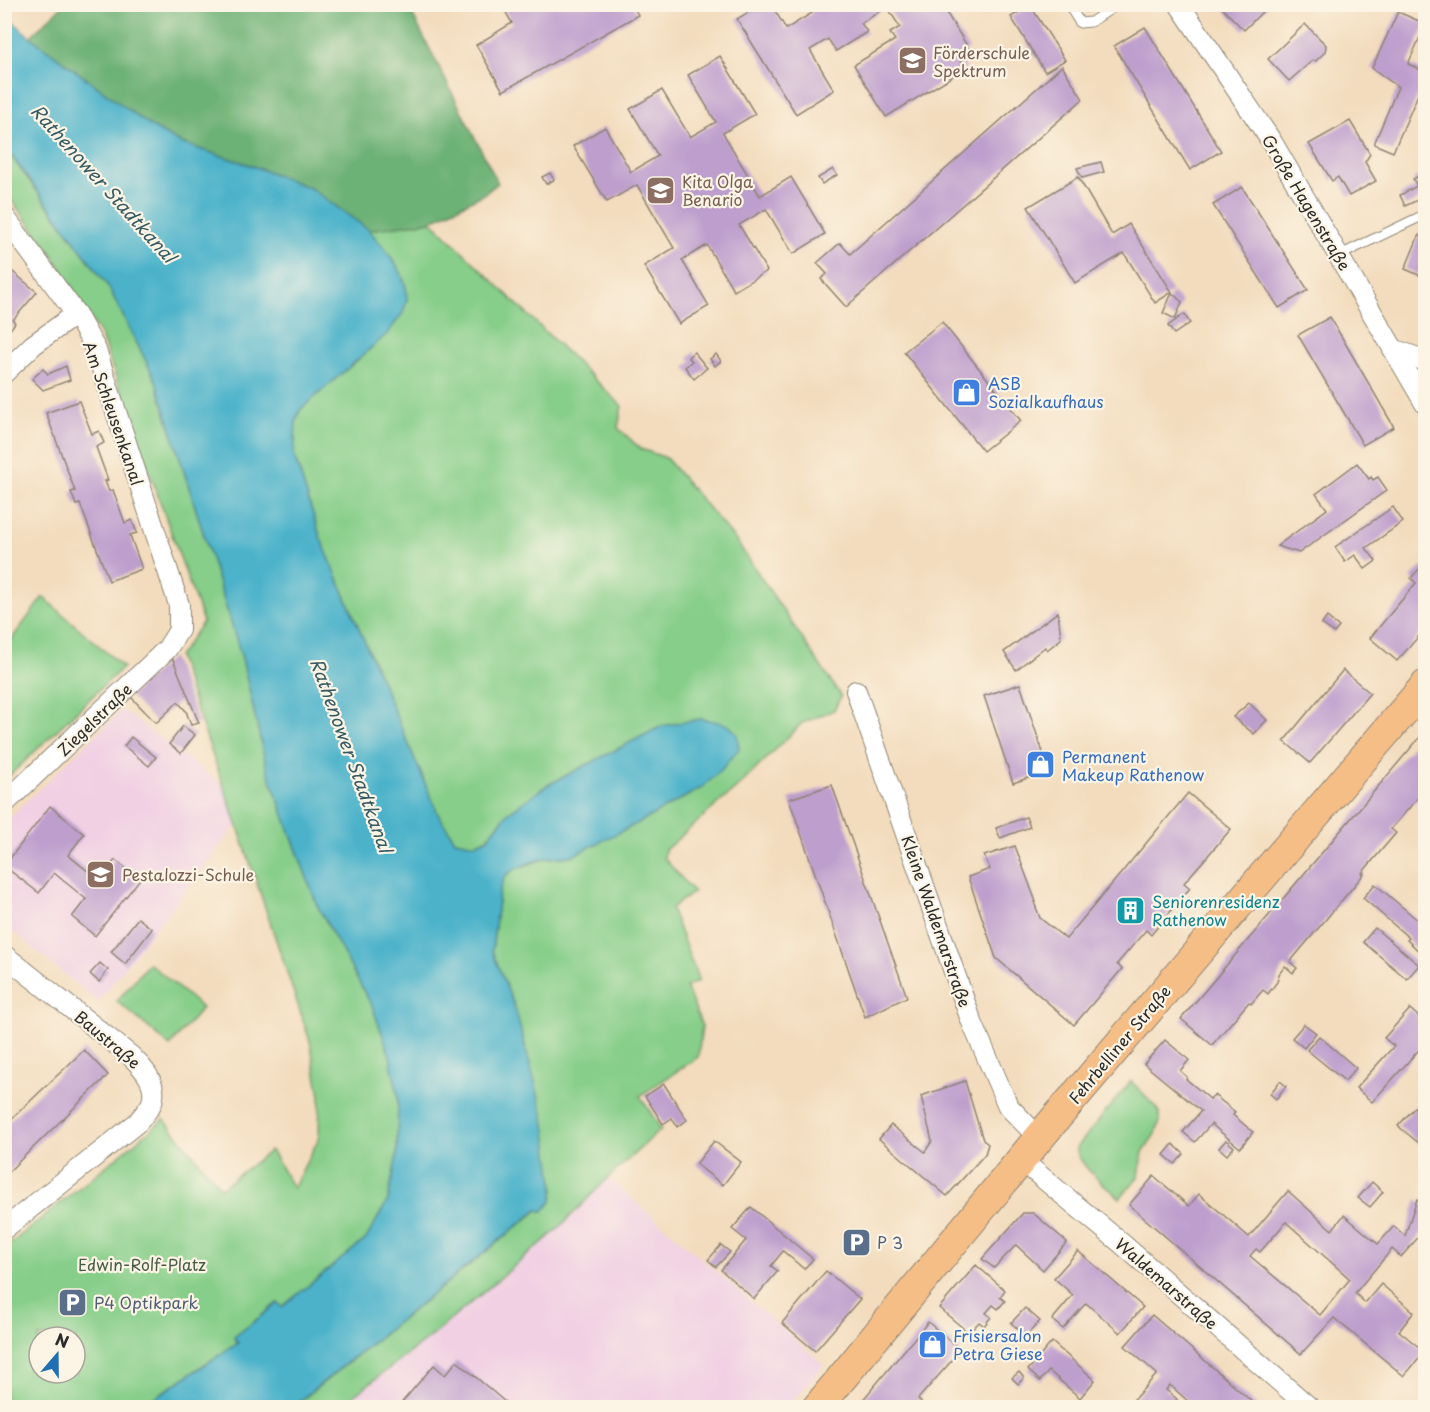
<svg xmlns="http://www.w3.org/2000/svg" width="1430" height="1412" font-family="'Playpen Sans',sans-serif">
<rect width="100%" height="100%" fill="#fcf5e5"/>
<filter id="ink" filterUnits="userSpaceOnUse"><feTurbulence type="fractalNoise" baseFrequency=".0167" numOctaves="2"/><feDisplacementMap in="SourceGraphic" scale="12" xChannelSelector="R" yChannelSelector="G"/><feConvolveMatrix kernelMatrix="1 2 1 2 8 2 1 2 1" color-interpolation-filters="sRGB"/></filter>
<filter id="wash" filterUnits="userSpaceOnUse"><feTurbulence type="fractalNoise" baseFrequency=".008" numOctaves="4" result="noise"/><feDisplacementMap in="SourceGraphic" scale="24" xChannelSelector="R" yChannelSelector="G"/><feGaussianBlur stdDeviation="1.35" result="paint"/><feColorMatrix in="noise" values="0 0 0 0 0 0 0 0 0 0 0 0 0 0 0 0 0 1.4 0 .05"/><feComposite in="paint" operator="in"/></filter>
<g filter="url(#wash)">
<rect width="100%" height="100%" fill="#f3dcbd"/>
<g fill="#f1d0e3">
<path d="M122,710l102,76 13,38 -139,178 -93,-77v-103z"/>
<path d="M608,1178l216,187 -36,42 -449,1 96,-75 122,-103z"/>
</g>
<g fill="#86ce89" stroke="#587c5a" stroke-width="1.5" fill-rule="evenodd">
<path d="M4,147l104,139 48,95 86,277 25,111 50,136 56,103 17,47 8,42 -1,59 -9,44 -22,39 -84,68 -5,-4 -42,34 3,5 -98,65h-135v-159l159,-129 57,69 50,-38 22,38 26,-50 1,-42 -10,-55 -73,-217 -59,-167 25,-35 -102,-286 -48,-81 -48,-63zM39,1337h36v36h-36z"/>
<path d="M431,221l191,185 -4,22 23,21 25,9 71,84 104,154 -7,14 -32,13 -61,61 -76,66 -1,8 30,34 -23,16 28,73 -13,6 16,39 -4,31 -58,39 21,33 -53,49 -51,52 -122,103 -96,74 -47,1 246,-198 5,1 1,-94 -29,-109 -23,-57 7,-59 6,-16 10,-7 32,-11 25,-2 68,-34 63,-35 -2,-68 -39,7 -116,60 -38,27 -21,25 -12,6 -20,-4 -16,-24 -118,-277 -27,-85 2,-34 4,-10c26,-31 113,-79 106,-122 -4,-22 -23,-41 -37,-58z"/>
<path d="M43,597l80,70 -118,113v-132z"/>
<path d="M149,963l53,45 -32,38 -53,-45z"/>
<path d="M1131,1081l29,31v9l-5,13 -12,18 -4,24 -19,22c-12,-11 -45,-34 -43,-51z"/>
</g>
<path fill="#6cb175" stroke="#4c6e50" stroke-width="1.5" d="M63,5h356l-9,5 88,173 -14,11 -53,27 -62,9 -59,-42 -60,-23 -70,-22 -28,-16 -122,-90z"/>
<path fill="#4bb2ca" stroke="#3b6e7a" stroke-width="1.5" d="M5,14l25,23 122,90 28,16 70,22 60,23 59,42 17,20 14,21 6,16 1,13 -4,13 -16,21 -87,76 -4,10 -2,35 27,84 118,277 16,24 20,4 12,-5 21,-26 38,-27 116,-60 39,-7 13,2 14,4 9,8 2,16 -18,21 -18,17 -63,35 -68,34 -25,2 -15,4 -17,7 -10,7 -6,16 -7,59 23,57 29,109 10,72 -2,12 -9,10 -6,-1 -245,197h-152l98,-64 -4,-6 44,-34 4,4 84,-68 22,-39 9,-44 1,-59 -8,-41 -17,-48 -56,-103 -50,-136 -25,-111 -86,-277 -48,-95 -103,-139z"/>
<g id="blocks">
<g fill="#be9ecd" fill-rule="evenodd">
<path d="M501,4h131l6,11 -135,76 -27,-46 36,-22z"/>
<path d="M762,4h9l15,25 26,-16 -5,-9h134l28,45 -11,7 8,12 -80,49 -32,-52 41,-25 -5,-7 10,-6 -13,-20 -26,16 6,9 -31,19 -8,-12 -18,11 24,40 -38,24 -59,-95z"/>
<path d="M1081,4h18l-13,8z"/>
<path d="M1218,4h49l1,2 -24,24z"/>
<path d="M1030,5l35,55 -20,12 -34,-55z"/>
<path d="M1398,12l28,12 -18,40 18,8v4l-33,76 -19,-8 24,-57 -26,-19z"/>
<path d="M1305,24l21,21 -1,7 -9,9 -3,-1 -24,21 -21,-22z"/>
<path d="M1145,27l76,124 -31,19 -76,-124z"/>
<path d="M720,56l35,58 -32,19 37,63 31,-19 34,57 -32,20 -27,-45 -27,16 28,46 -33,20 -27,-46 -25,15 27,46 -30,18 -35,-58 30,-18 -37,-63 -30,17 -34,-56 32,-19 26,45 27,-16 -28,-47 32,-19 28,47 26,-15 -28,-47z"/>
<path d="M1062,66l21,33 -237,208 -25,-28 6,-5 -10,-11 23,-20 10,11z"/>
<path d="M1350,121l20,33 -5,8 11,19 -27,15 -11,-19 -6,4 -23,-37z"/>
<path d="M1101,162l3,10 -22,6 -5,-10z"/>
<path d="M833,169l4,6 -15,9 -4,-6z"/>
<path d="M1426,172v24l-21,10 -5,-11 17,-9 -4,-7z"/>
<path d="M550,173l4,7 -8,4 -4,-7z"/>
<path d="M1078,177l34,58 17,-11 43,68 -17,11 -31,-50 -49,30 -47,-76z"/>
<path d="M1242,187l66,103 -29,18 -66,-103z"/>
<path d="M1419,235l7,3v40l-21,-9z"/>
<path d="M7,267l30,25 -24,28 2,3 -6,8 -3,-2 -2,1v-61z"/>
<path d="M1172,293l10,9 -7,17 -12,-6z"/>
<path d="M1184,314l6,9 -16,11 -6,-8z"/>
<path d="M1330,317l64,110 -31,18 -65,-110z"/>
<path d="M942,322l79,99 -38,30 -79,-99z"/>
<path d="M694,352l13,16 -13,11 -9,-12 7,-6 -4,-4z"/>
<path d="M716,354l5,7 -6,5 -5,-7z"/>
<path d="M66,366l4,14 -27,10 -11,-11 11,-10 5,5z"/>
<path d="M79,401l13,33 7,-3 5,12 -8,4 12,33 -3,1 4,10 4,-1 12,33 7,-3 5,13 -7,2 12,34 -33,12 -29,-77 -4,1 -5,-13 4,-1 -29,-78z"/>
<path d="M1357,463l12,16 2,-2 2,3 5,-3 9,13 -88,63 -22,-7 50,-37 -11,-15z"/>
<path d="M1393,507l10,15 -37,26 10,13 -11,8 -10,-14 -10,7 -10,-15z"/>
<path d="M1421,567l5,1v60l-29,33 -27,-23 46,-55 -5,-5z"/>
<path d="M1058,612l3,27 -14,11 -2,-3 -29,23 -12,-18z"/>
<path d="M1327,617l12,10 -5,6 -12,-9z"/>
<path d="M172,657l27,66 -8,2 -5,-14 -8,-9 -22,21 -26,-27z"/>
<path d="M1343,670l27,23 -60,70 -26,-22z"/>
<path d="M1020,684l29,87 -36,12 -29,-87z"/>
<path d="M1249,703l18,17 -13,14 -21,-17z"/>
<path d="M183,726l12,9 -14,18 -12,-9z"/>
<path d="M1426,730v63l-2,2 -2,-2 -31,36 5,4 -34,40 2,1 -74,88 7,6 -4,5 -8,-7 -6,8 -2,8 -9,12 -5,-4 -12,14 -2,-2 -37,43 -31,-26z"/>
<path d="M131,737l25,20 -7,9 -25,-20z"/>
<path d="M832,785l75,212 -42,20 -76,-218z"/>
<path d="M1188,793l43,36 -47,54 6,5 -39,47 -5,-5 -29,34 5,5 -48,56 -78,-67 -28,-81 22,-8 -6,-13 31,-10 21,56h-2l6,16 26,21z"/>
<path d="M50,806l34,28 -16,21 31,25 16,-20 25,19 -45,57 -23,-19 14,-18 -32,-26 -15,20 -35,-27z"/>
<path d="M1026,817l4,10 -30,11 -4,-10z"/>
<path d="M1375,884l51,43v25l-4,2 -15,-14 2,-2 -46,-40z"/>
<path d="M138,918l14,11 -27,35 -14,-12z"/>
<path d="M1375,928l44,37 -12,14 -44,-37z"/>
<path d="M100,963l8,7 -9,12 -9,-8z"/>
<path d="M1410,1009l16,14v19l-54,60 -16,-14 38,-42 -10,-8z"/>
<path d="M1304,1024l12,9 -12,15 -12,-10z"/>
<path d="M1319,1036l37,32 -11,13 -38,-31z"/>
<path d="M1165,1040l24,20 -9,11 7,6 -1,2 24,20 4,-4 21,17 -2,3 20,17 -13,16 -29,-24 -16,18 -12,-10 18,-21 -57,-47z"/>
<path d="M84,1050l24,25 -104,101v-50z"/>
<path d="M965,1081l18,59 5,4 -3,10 -38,42 -68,-57 12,-14 34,27 7,-11 -11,-45z"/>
<path d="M1280,1081l6,5 -10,13 -6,-5z"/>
<path d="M664,1084l23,36 -10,7 -5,-9 -9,6 -18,-28z"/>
<path d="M1426,1095v54l-28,-23z"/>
<path d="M1226,1140l8,7 -7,8 -8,-7z"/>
<path d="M714,1141l27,21 -18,23 -27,-21z"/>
<path d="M1173,1144l11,10 -9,10 -11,-9z"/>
<path d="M1154,1176l35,30 10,-12 50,43 39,-46 44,39 12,-15 34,29 16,-18 11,10 12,-37 9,7v28l-3,-2 -22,25 -9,-8 -37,44 10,10 16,-19 33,28 -15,19 26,21 -21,24 -70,-58 -33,36 -172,-149zM1286,1222l64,57 -30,36 -70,-59 6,-7 4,3z"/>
<path d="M1372,1182l11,10 -13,15 -12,-9z"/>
<path d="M751,1207l62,52 -9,10 -21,-18 -12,15 7,5 -24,28 -33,-29 25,-30 -14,-11z"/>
<path d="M1023,1213h10l34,29 -24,28 -27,-25 -22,23 -12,-9z"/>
<path d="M721,1245l9,7 -14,15 -8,-7z"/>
<path d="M1078,1251l65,56 -23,26 -34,-30 -23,26 -11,-9 21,-25 -19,-17z"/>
<path d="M976,1265l29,25 -5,7 5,4 -7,8 -5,-4 -7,8 5,4 -7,9 -5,-4 -10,11 -30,-25z"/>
<path d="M826,1271l34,28 -45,52 -33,-28z"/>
<path d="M1025,1308l15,13 -14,15 -15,-13z"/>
<path d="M1152,1315l65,56 42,37h-73l4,-5 -20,-18 -4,5 11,9 -7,9h-44l31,-34 -32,-28z"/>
<path d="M928,1322l33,28 -43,49 9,9h-71z"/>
<path d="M1052,1342l43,38 -15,18 -31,-27 -9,10 -12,-11z"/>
<path d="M457,1361l55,47h-115l37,-43 11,10z"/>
<path d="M1019,1372l5,6 -6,6 -6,-6z"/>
</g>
</g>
</g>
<g filter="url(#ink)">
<use href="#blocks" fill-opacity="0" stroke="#8f8474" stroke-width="1.5"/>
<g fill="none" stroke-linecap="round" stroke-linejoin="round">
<defs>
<g id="lane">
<path d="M1068,4l12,19 11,-1 27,-18"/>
<path d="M1338,256l88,-42"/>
</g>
<g id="street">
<path d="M1179,4l93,138 154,263"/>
<path d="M4,216l72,98 20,36 83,255v25l-12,19 -163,155"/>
<path d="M1393,349l33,12"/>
<path d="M4,373l29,-28 43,-31"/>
<path d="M856,691l115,329 37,86 31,32"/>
<path d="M4,955l127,101c12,12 27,27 21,46 -2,7 -10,14 -14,20l-134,107"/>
<path d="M1021,1160l99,82 190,166"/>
</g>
<path id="primary" d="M817,1408l222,-270 387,-453"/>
</defs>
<use href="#lane" stroke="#8f8474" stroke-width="11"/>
<use href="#street" stroke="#8f8474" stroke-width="22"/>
<use href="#primary" stroke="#8f8474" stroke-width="32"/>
<use href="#lane" stroke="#fff" stroke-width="9"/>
<use href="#street" stroke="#fff" stroke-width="20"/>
<use href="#primary" stroke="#f6be87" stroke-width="30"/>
</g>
</g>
<defs>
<symbol id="school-square" viewBox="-11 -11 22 22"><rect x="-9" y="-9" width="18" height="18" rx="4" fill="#8d6e63" stroke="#fcf5e5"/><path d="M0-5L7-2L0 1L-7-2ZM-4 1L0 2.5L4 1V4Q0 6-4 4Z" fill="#fff"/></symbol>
<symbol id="shop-square" viewBox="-11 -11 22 22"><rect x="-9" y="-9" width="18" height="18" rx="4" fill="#3f7fe0" stroke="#fcf5e5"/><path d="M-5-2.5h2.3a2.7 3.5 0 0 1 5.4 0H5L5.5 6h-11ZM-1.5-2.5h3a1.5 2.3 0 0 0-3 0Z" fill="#fff"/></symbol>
<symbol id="building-square" viewBox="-11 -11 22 22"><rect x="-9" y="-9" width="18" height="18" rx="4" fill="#0f9aa8" stroke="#fcf5e5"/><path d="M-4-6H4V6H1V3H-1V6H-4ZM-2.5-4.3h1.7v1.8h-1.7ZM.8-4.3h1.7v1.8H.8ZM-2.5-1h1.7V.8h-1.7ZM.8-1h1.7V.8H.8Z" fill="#fff"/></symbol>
<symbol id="parking-square" viewBox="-11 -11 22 22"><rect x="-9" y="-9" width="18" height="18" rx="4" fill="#5c6f8a" stroke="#fcf5e5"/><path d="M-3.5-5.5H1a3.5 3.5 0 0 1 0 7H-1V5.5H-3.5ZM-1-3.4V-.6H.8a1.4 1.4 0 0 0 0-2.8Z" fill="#fff"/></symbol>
</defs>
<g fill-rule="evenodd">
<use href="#school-square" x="896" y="44" width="33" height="33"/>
<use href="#school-square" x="644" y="174" width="33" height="33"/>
<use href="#shop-square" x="950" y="376" width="33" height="33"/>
<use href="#shop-square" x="1024" y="748" width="33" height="33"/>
<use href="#school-square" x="84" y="858" width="33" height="33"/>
<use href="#building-square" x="1114" y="894" width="33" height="33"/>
<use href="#parking-square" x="840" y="1226" width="33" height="33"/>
<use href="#parking-square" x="56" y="1286" width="33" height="33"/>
<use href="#shop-square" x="916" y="1328" width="33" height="33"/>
</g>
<g text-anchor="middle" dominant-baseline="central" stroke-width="4.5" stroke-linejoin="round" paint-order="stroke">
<g font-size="16" fill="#785e54" stroke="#fcf5e5" text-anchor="start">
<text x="933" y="52">Förderschule<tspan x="933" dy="18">Spektrum</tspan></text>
<text x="682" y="181">Kita Olga<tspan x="682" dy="18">Benario</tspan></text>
<text x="122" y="874">Pestalozzi-Schule</text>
</g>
<g font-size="16" fill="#2b2b2b" stroke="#fcf5e5">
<text transform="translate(1307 202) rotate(59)">Große Hagenstraße</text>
<text transform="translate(114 413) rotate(71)">Am Schleusenkanal</text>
<text transform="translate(94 719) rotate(-44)">Ziegelstraße</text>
<text transform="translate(937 921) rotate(71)">Kleine Waldemarstraße</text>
<text transform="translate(108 1039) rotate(40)">Baustraße</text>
<text transform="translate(1119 1044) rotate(-50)">Fehrbelliner Straße</text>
<text transform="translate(1167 1283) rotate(41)">Waldemarstraße</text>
</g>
<g font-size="16" fill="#366cbe" stroke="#fcf5e5" text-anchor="start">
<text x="988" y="383">ASB<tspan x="988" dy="18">Sozialkaufhaus</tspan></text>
<text x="1062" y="756">Permanent<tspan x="1062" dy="18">Makeup Rathenow</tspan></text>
<text x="953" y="1335">Frisiersalon<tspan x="953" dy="18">Petra Giese</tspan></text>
</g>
<g font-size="16" fill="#0d838f" stroke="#fcf5e5" text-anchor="start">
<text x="1152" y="901">Seniorenresidenz<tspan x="1152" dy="18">Rathenow</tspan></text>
</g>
<g font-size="16" fill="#4e5e75" stroke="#fcf5e5" text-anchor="start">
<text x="877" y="1242">P 3</text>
<text x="94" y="1302">P4 Optikpark</text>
</g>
<g font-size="16" fill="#465c47" stroke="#fcf5e5">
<text x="142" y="1264">Edwin-Rolf-Platz</text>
</g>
<g font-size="18" font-style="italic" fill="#365a63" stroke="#fcf5e5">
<text transform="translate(104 183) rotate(48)">Rathenower Stadtkanal</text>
<text transform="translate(352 755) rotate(70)">Rathenower Stadtkanal</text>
</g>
</g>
<rect width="1430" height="1412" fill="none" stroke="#fcf5e5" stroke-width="24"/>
<g transform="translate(57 1355) rotate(20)"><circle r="28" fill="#fcf5e5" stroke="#a8a49b" stroke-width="1.5"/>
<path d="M0-4.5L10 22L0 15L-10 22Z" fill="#1f6fb2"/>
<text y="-9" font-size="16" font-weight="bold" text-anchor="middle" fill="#2b2b2b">N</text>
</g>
</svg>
